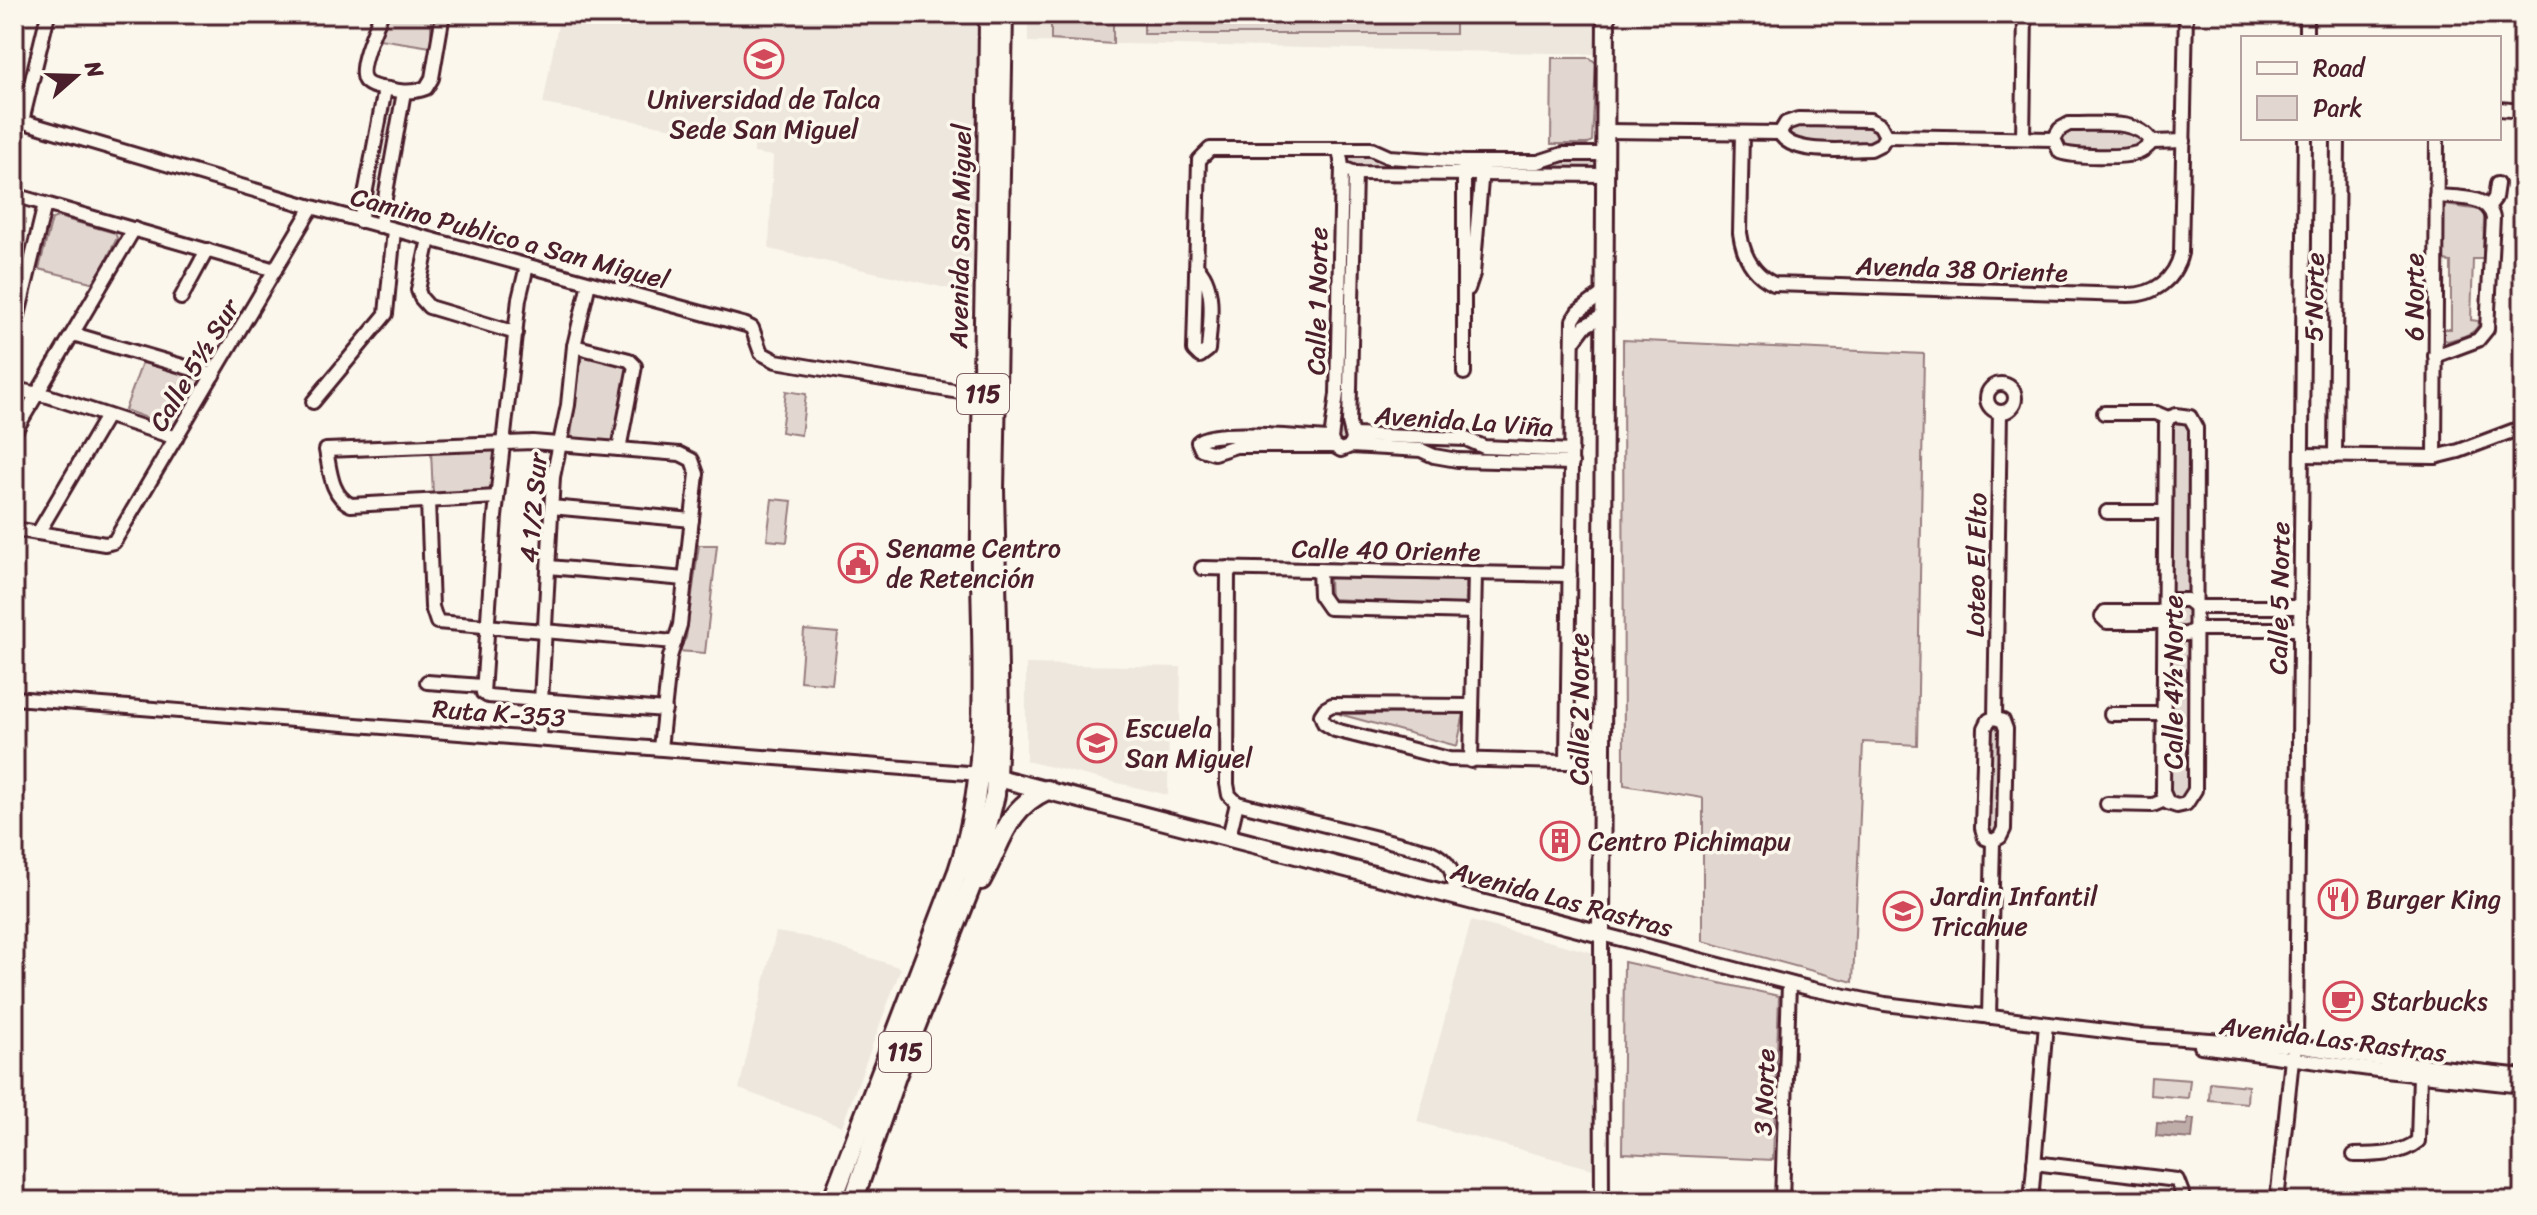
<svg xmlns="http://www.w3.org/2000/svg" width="2537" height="1215" font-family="Sriracha,sans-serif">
<rect width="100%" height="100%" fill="#fbf7ec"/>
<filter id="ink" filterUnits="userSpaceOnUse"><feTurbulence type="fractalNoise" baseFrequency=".0125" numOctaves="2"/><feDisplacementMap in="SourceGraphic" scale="16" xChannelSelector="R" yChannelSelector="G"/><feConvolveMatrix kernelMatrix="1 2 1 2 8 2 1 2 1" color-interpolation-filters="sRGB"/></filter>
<g filter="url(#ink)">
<g fill="#eee7de">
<path d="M560,14h418l-5,280 -204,-45 4,-93 -19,-3v-10l-211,-39z"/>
<path d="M1028,14h571v40l-571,-12z"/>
<path d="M1026,664l155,3 -1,58 -11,-2 -1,72 -142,-34z"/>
<path d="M1471,921l123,32 -1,216 -176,-47z"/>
<path d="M776,932l32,5 93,31 -59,158 -103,-37z"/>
</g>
<g fill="#e2d7d0" stroke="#967b7e" stroke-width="2">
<path d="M388,14h43v33l-52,-8z"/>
<path d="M1051,14h62v30l-62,-4z"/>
<rect x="1144" y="14" width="311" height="20"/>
<path d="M1552,58h38l6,5 -4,78 -5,3h-36z"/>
<path d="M1876,122l5,22 -83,4 -17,-20 5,-5z"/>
<path d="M2069,124l77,9v16l-82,5 -9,-20z"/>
<path d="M1339,149l136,13 130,-8 1,21 -131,-1 -2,100 -10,-100 -108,-1 -2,266 -16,10z"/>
<path d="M2444,205l37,5 3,6 -1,43h-10l-2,61 8,1c-1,14 -20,16 -32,20l-3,-2v-10h7v-67l-8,-1z"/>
<path d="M58,217l57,16 2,5 -22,45 -56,-14 13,-50z"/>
<path d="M1623,340l301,14 -7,391 -54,-3 -10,240 -150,-41v-143l-79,-13z"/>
<path d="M586,353l36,11 6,8 -10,66 -4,4 -39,-3 -4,-3 11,-81z"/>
<path d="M143,360l60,15 -29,53 -49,-18z"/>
<path d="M786,391l20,3 -5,41 -20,-3z"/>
<path d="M2177,420h9l6,9 -1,356 -5,14 -12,2 -6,-5 4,-369z"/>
<path d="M489,448l7,5 -4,32 -4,6 -55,4 -2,-44z"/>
<path d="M772,499l20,2 -5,41 -20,-2z"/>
<path d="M699,545h18l-12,108 -27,-2 8,-13z"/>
<path d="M1329,578l136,3 1,24 -136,-6z"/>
<path d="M804,630l34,3 -6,51 -32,-3z"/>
<path d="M1464,713l-7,33 -118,-32z"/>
<path d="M1994,724l7,5 -3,100 -6,5 -4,-6 3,-99z"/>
<path d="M1624,962l155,34 -6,164 -151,-7z"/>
<path d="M2151,1077l39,3 -2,18 -38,-3z"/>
<path d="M2210,1082l38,4 -1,17 -38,-3z"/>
</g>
<path fill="#bfadaa" stroke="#907477" stroke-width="2" d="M2188,1119h6l-2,20 -36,-3 1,-13 30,2z"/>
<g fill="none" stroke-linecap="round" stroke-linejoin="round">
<defs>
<g id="minor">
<path d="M381,14c-5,14 -25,55 -16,67 5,6 16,7 24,8 13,3 24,4 37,-1l6,-10 11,-64"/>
<path d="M2306,38v-24"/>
<path d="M2499,109l24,2"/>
<path d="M14,119l298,88 434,118 6,3 9,25 15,8 207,35"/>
<path d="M22,121l26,-107"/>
<path d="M2069,124c26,1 68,-7 83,18 -4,5 -9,9 -15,11 -15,5 -63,4 -77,-1l-6,-13 6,-10z"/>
<path d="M1606,131l174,2"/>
<path d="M1742,133l-2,100c3,22 12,41 34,51l354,11c27,0 47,-16 53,-42l5,-239"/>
<path d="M1780,133l6,-10 12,-4 72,1 10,5 6,11"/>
<path d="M1780,133c11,23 67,16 91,16l10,-5 5,-8"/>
<path d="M1886,136l168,3"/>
<path d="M2023,138l2,-124"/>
<path d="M2152,142l32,-1"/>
<path d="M1339,149l3,17 -5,228 -6,45 3,7 7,4 10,-4 70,4 13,6 23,4 115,3"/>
<path d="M1464,169v204"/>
<path d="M1348,170l7,3 251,2"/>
<path d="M14,195l261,75"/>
<path d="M2489,206l6,-8 2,-14"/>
<path d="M360,221l25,-132"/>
<path d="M380,226l24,-134"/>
<path d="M429,239l-11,51 3,8 8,9 87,26"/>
<path d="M527,266l-8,33 -24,218 -12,176 5,3 177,14"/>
<path d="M1196,266c21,18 14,58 12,84l-8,6 -6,-6 5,-190 11,-11h161l18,8 75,5h74l25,-8h42"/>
<path d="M1468,289l5,-15 9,-105"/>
<path d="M181,298l26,-48"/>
<path d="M14,332l31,-128"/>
<path d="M73,334l140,41"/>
<path d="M1573,342l12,-16 21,-12"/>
<path d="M574,346l55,14 6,6 -16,83"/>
<path d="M2435,356l43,-16 9,-11 6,-111c-5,-24 -37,-20 -57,-22"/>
<circle cx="2001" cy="398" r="14"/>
<path d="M14,389l34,7 128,42"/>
<path d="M313,402l73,-88 8,-84"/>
<path d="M2104,413h52l12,5"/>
<path d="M2176,415l14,2 6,11 -1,362 -9,14 -9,2 -9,-3 -5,-11 3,-367 2,-7z"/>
<path d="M14,433l120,-204"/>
<path d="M1353,435l113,4 18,8 88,4"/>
<path d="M1331,439c-23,-1 -121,-11 -133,3l3,7 13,4 22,-7h98"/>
<path d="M1351,446l2,-7 -4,-16 1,-35 5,-215"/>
<path d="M2303,455l132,2 24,-6 64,-24"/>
<path d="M2335,456l3,-318"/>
<path d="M2435,457l2,-319"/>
<path d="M497,497l-146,8c-20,-9 -21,-35 -25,-55l207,-8 147,12 12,6 5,14 -17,151 -10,32 -10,91"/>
<path d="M428,501l4,106 5,15 238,20"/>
<path d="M551,507l141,13"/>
<path d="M2107,512h58"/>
<path d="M14,529l91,15 9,-2 198,-335"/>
<path d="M38,533l69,-117"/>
<path d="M549,567l136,12"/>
<path d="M1202,568l368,7"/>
<path d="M1228,568l-1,216 2,11 8,8"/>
<path d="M1319,570l1,25 9,13 145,4"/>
<path d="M2165,600h22l9,7h105"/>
<path d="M2165,612h-60l-3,5 5,5h58"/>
<path d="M2165,635l22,-1 9,-5h105"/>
<path d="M427,682l55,4"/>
<path d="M14,698l966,76"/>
<path d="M1472,706l-140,-1 -7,4 -4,6 3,8 11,7 114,29 154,4"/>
<path d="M2111,714h53"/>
<path d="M1995,718l5,-306"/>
<path d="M1995,718l8,3 3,8 -2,100 -4,8 -7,4 -8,-3 -3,-10 3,-100 4,-8z"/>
<path d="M539,739l14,-262 15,-72 6,-59 15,-63"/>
<path d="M1471,761l4,-188"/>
<path d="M1567,761l6,-441 5,-8 27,-20"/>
<path d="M2107,804l46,1 12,-5"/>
<path d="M1229,837l8,-34 192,48c22,9 26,24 26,45"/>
<path d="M1989,1017l4,-176"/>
<path d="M2201,1046l176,24 146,16"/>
<path d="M2354,1155c22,0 47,0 64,-14l2,-66"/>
<path d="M2034,1163l143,17 5,13 -1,8"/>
<path d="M1602,1201l-1,-267 211,55 73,15 254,31 157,11 119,18 108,12"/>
<path d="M1782,1201l7,-217"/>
<path d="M2031,1201l15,-177"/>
<path d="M2277,1201l15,-142 4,-13 9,-908"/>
</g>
<path id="major" d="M983,774l618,160 5,-920"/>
<g id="highway">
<path d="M981,880c21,-37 24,-71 66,-90"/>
<path d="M832,1201l126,-330c37,-109 21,-229 23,-342 1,-172 7,-343 8,-515"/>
<path d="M853,1201l43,-125 77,-195 22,-86 4,-81 -5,-224 9,-476"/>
</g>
</defs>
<use href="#minor" stroke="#4a1f2b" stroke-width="18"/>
<use href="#major" stroke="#4a1f2b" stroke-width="22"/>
<use href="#highway" stroke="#4a1f2b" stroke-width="24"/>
<use href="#minor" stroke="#fbf7ec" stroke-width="12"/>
<use href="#major" stroke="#fbf7ec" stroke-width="16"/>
<use href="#highway" stroke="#fbf7ec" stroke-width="18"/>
</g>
</g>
<defs>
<symbol id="university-ring" viewBox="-11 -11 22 22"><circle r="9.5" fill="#fbf7ec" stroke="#d1495b" stroke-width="1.5"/><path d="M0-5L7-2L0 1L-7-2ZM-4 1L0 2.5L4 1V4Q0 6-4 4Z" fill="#d1495b"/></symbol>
<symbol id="civic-ring" viewBox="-11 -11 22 22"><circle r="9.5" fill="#fbf7ec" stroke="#d1495b" stroke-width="1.5"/><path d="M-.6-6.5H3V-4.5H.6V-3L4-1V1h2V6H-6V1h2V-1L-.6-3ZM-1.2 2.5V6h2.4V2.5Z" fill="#d1495b"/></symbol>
<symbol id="school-ring" viewBox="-11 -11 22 22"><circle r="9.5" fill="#fbf7ec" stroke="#d1495b" stroke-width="1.5"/><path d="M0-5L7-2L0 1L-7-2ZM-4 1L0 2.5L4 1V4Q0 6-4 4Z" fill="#d1495b"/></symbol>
<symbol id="building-ring" viewBox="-11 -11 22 22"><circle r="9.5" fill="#fbf7ec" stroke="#d1495b" stroke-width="1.5"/><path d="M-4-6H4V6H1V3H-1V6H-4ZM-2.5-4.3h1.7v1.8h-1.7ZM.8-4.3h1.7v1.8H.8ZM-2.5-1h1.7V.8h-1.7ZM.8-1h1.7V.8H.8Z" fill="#d1495b"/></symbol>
<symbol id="restaurant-ring" viewBox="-11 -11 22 22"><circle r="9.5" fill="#fbf7ec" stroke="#d1495b" stroke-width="1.5"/><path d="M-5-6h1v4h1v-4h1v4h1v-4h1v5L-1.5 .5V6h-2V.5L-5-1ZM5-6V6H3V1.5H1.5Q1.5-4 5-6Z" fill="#d1495b"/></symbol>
<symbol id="cafe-ring" viewBox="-11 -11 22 22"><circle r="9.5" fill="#fbf7ec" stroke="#d1495b" stroke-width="1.5"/><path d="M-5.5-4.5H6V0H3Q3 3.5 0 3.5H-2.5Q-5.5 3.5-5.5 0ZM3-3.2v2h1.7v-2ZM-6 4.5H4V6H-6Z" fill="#d1495b"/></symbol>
</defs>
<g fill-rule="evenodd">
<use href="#university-ring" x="742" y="37" width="44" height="44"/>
<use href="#civic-ring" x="836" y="541" width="44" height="44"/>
<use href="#school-ring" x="1075" y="721" width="44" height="44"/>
<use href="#building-ring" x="1538" y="819" width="44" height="44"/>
<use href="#restaurant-ring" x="2316" y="877" width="44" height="44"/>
<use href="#school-ring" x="1881" y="889" width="44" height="44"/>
<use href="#cafe-ring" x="2321" y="979" width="44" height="44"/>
</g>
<g text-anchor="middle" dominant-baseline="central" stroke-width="7" stroke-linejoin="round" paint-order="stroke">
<g fill="#fbf7ec" stroke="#7f6065" stroke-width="2">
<rect x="957" y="374" width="52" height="40" rx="6"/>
<rect x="879" y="1032" width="52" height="40" rx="6"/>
</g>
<g font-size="24" font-weight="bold" fill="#4a1f2b">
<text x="983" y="394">115</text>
<text x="905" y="1052">115</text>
</g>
<g font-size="26" fill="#4a1f2b" stroke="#fbf7ec" text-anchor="start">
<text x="764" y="99" text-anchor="middle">Universidad de Talca<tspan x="764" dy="30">Sede San Miguel</tspan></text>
<text x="886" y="548">Sename Centro<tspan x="886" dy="30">de Retención</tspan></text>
<text x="1125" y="728">Escuela<tspan x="1125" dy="30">San Miguel</tspan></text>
<text x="1588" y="841">Centro Pichimapu</text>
<text x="1931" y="896">Jardin Infantil<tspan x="1931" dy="30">Tricahue</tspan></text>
<text x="2366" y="899">Burger King</text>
<text x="2371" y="1001">Starbucks</text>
</g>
<g font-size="26" fill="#4a1f2b" stroke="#fbf7ec">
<text transform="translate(960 236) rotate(-89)">Avenida San Miguel</text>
<text transform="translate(510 238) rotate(15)">Camino Publico a San Miguel</text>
<text transform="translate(1962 269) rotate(2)">Avenda 38 Oriente</text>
<text transform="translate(2314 297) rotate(-89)">5 Norte</text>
<text transform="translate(2414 297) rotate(-90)">6 Norte</text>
<text transform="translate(1317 301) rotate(-89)">Calle 1 Norte</text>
<text transform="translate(194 365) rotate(-59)">Calle 5½ Sur</text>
<text transform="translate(1464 421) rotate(4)">Avenida La Viña</text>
<text transform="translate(533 508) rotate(-85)">4 1/2 Sur</text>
<text transform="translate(1386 550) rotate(1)">Calle 40 Oriente</text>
<text transform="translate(1976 565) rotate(-89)">Loteo El Elto</text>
<text transform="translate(2279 598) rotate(-89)">Calle 5 Norte</text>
<text transform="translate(2173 682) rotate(-90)">Calle 4½ Norte</text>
<text transform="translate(1579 709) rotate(-90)">Calle 2 Norte</text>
<text transform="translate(499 713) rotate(4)">Ruta K-353</text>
<text transform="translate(1562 899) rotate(15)">Avenida Las Rastras</text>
<text transform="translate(2333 1039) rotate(7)">Avenida Las Rastras</text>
<text transform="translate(1764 1092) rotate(-88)">3 Norte</text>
</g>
</g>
<rect width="2537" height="1215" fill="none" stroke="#fbf7ec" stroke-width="48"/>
<rect x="24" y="24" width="2489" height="1167" fill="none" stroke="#4a1f2b" stroke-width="3" filter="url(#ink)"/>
<rect x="2241" y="36" width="260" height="104" fill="#fbf7ec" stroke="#b4a19f" stroke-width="2"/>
<rect x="2257" y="62" width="40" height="12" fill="#fbf7ec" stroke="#b4a19f" stroke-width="2"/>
<text x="2313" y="76" font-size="24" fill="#4a1f2b">Road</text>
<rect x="2257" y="96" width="40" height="24" fill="#e2d7d0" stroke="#b4a19f" stroke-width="2"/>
<text x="2313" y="116" font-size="24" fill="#4a1f2b">Park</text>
<g transform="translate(76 76) rotate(70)" stroke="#fbf7ec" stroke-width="6" paint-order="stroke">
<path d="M0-6L14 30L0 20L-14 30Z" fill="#4a1f2b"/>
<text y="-12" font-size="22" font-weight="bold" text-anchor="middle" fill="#4a1f2b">N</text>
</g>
</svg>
